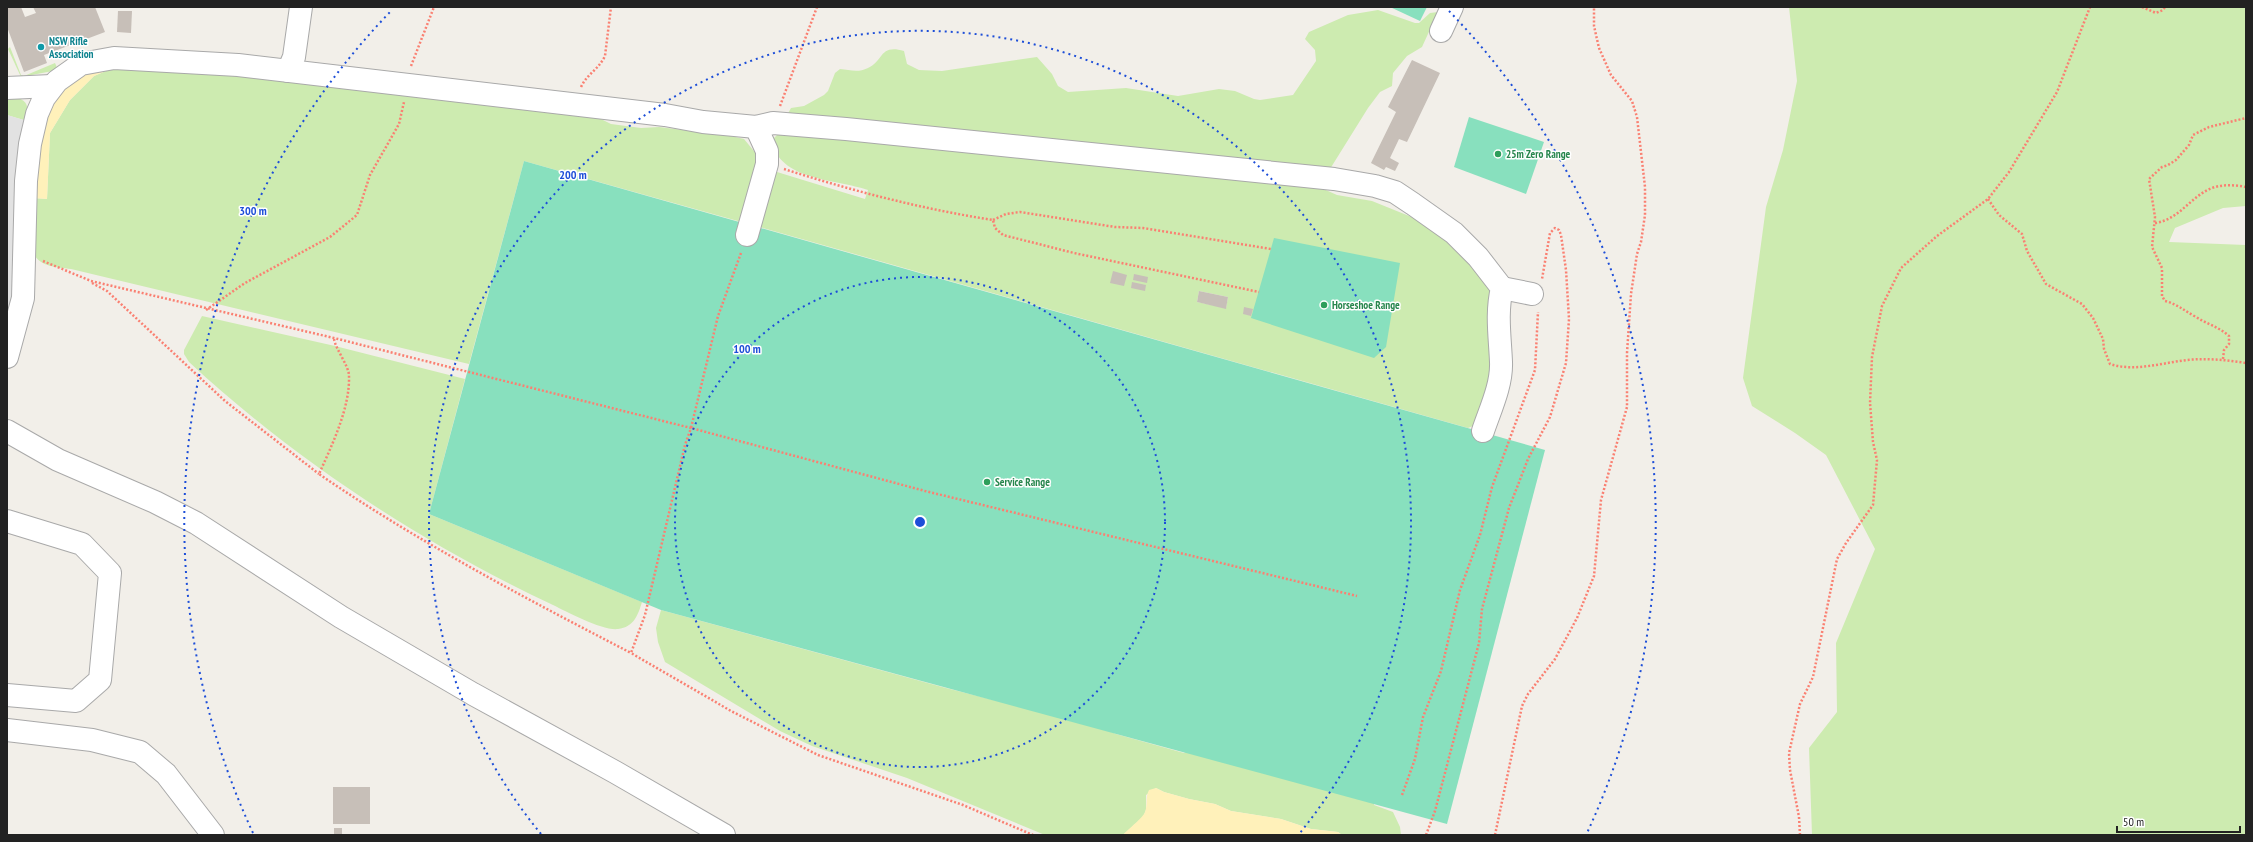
<svg xmlns="http://www.w3.org/2000/svg" width="2253" height="842" font-family="'PT Sans Narrow',sans-serif">
<rect width="100%" height="100%" fill="#f2efe9"/>
<g fill="#cdebb0" fill-rule="evenodd">
<path d="M1789,7h457v199l-23,2 -48,20 -6,14 77,3v590h-434l-3,-87 28,-36 -1,-69 39,-94 -49,-94 -31,-22 -43,-27 -9,-28 23,-171 17,-57 14,-69z"/>
<path d="M1378,10l37,13h4l11,-10 8,-1 -16,35 -15,9 -14,17 -1,13 -12,6 -12,16 -38,61 -544,-52 5,-9 13,-2 20,-11 4,-4 7,-18 5,-4c10,1 18,4 28,-1 16,-7 11,-24 36,-17l3,13 12,6 23,1 95,-14 15,17 6,12 10,6 58,-4 52,8 41,-7 16,2 19,8 6,1 33,-5 23,-34 -1,-11 -10,-11 4,-7 39,-17z"/>
<path d="M10,47l11,28 3,1 31,-13 3,7 -37,7 -13,-28z"/>
<path d="M118,66h35l446,52 12,6 30,4 18,-1 72,9 13,3 14,17 -13,67 -221,-62 -55,203 -398,-95c-14,-2 -31,-2 -37,-15l-1,-56 14,1 3,-66 20,-33 24,-24z"/>
<path d="M7,96c19,3 22,5 20,25l-20,-6z"/>
<path d="M780,132l530,51 27,12 35,6 52,21 18,12 45,48 4,17 5,71 -18,54 -10,4 -712,-202 18,-52 3,-2 88,27 3,-9c-31,-11 -90,-9 -96,-50zM1199,291l29,6 -2,11 -29,-6z"/>
<path d="M202,316l133,30 130,33 -36,135 213,88c-4,13 -8,25 -24,27 -15,2 -51,-17 -65,-24 -132,-62 -257,-144 -364,-243l-5,-8v-4z"/>
<path d="M661,610l285,78 153,39 17,7 68,19 4,-3 186,52v3l19,7 7,15 1,8h-59l-4,-3 -27,-3 -30,-10 -50,-8 -16,-7 -26,-5 -25,-7 -8,-4 -10,7v15l-3,7 -20,18h-78l-138,-57 -95,-32 -32,-15 -115,-69 -7,-20 -2,-14z"/>
</g>
<g fill="#fff1ba">
<path d="M118,66l-24,10 -24,24 -20,33 -3,66 -14,-1 3,-30 12,-59 28,-35z"/>
<path d="M1156,788l8,4 25,7 26,5 16,7 50,8 30,10 27,3 4,3h-219c5,-6 20,-17 22,-23 3,-7 0,-15 4,-22z"/>
</g>
<g fill="#88e0be">
<path d="M1390,7h37l-7,14z"/>
<path d="M1469,117l75,25 -18,52 -72,-27z"/>
<path d="M524,161l1021,289 -98,374 -786,-214 -232,-96z"/>
<path d="M1274,238l126,25 -14,84 -12,11 -123,-40z"/>
</g>
<path fill="#e2e2e2" d="M7,115l20,6 -11,169 -9,45z"/>
<g fill="#c7bfb8">
<path d="M7,7h14l4,10 11,-4 -3,-6h62l10,25 -61,23 3,8 -23,9 -17,-45z"/>
<path d="M118,11h14l-1,22 -14,-1z"/>
<path d="M1412,60l28,13 -33,69 -8,-3 -9,19 9,5 -4,8 -9,-4 -2,3 -13,-7 25,-51 -8,-5z"/>
<path d="M1113,271l14,4 -3,11 -14,-3z"/>
<path d="M1134,274l14,3 -1,6 -14,-3z"/>
<path d="M1132,282l14,3 -1,6 -14,-3z"/>
<path d="M1199,291l29,6 -2,12 -29,-7z"/>
<path d="M1244,307l9,2 -2,7 -8,-2z"/>
<rect x="333" y="787" width="37" height="37"/>
<rect x="334" y="828" width="8" height="7"/>
</g>
<g fill="none" stroke-linecap="round" stroke-linejoin="round">
<defs>
<g id="minor">
<path d="M1441,31l11,-24"/>
<path d="M288,71l6,-14 7,-50"/>
<path d="M7,88l45,-2"/>
<path d="M747,235l20,-71v-13l-11,-24"/>
<path d="M1502,288l30,6"/>
<path d="M7,357l16,-59 3,-117 4,-37 7,-30 7,-16 13,-17 24,-17 33,-6 124,7 427,50 38,7 53,5 17,-4 73,6 488,50 41,7 20,6 18,12 41,29 24,24 24,31c-6,25 -2,49 -1,74 1,23 -11,48 -18,69"/>
<path d="M7,431l51,29 97,42 41,21 145,94 132,77 142,78 109,63"/>
<path d="M7,521l75,23 28,29 -10,107 -24,21 -69,-6"/>
<path d="M7,730l85,10 48,12 26,22 47,61"/>
</g>
</defs>
<use href="#minor" stroke="#a9a9a9" stroke-width="24"/>
<g stroke="#fa8072" stroke-width="2.5" stroke-dasharray="2 2" stroke-linecap="butt">
<path d="M2142,7l14,6 7,-3 2,-3"/>
<path d="M411,66l23,-59"/>
<path d="M581,87c6,-13 18,-18 24,-31l6,-49"/>
<path d="M780,106l37,-99"/>
<path d="M784,169c69,22 138,40 209,51l2,8 8,7 71,18 185,39"/>
<path d="M1988,199l11,16 23,19 5,17 19,33 36,20 11,14 10,21 1,10 6,15c25,8 51,-1 77,-4 20,-2 39,0 59,3"/>
<path d="M993,220l13,-6 14,-2 95,15 28,1 128,21"/>
<path d="M2155,223c24,-3 36,-27 57,-35 11,-4 23,-3 34,-1"/>
<path d="M741,253l-23,63 -27,112 234,63 432,105"/>
<path d="M43,261l48,20 243,57 357,90 -6,17 -40,170 -14,38 100,58 87,44 145,50 70,30"/>
<path d="M92,283l15,8 118,110 94,73"/>
<path d="M206,310l39,-27 85,-46 27,-22 13,-40 29,-51 5,-22"/>
<path d="M334,339c2,11 15,27 15,37 1,32 -17,69 -30,98 99,68 206,124 312,179"/>
<path d="M2223,359l1,-9 5,-6v-8c-10,-9 -22,-12 -33,-19 -11,-6 -19,-13 -31,-16l-3,-5v-28l-10,-21 3,-30 -6,-38 13,-12 6,-2 8,-5 13,-15 4,-10 16,-8 37,-9"/>
<path d="M1402,795l13,-36 8,-42 18,-46 19,-81 20,-55 12,-48 43,-117 3,-58"/>
<path d="M1426,835l9,-24 44,-168 3,-34 27,-101 19,-49 22,-42 16,-54 3,-44 -3,-49 -5,-35 -2,-5 -4,-2 -5,5 -8,46"/>
<path d="M1495,835l27,-129 6,-12 27,-35 22,-41 17,-42 7,-76 26,-93v-54l4,-59 6,-40 4,-12 4,-27v-28l-8,-70 -5,-16 -21,-26 -12,-27 -5,-22v-19"/>
<path d="M1800,835l-1,-18 -9,-47 -1,-17 11,-49 13,-27 24,-118 9,-16 27,-38 4,-45 -4,-18 -3,-39 2,-46 10,-51 19,-38 36,-32 51,-37 21,-27 48,-80 33,-85"/>
</g>
<use href="#minor" stroke="#fff" stroke-width="22"/>
</g>
<g fill="none" stroke="#1d4ed8" stroke-width="2" stroke-dasharray="2 4">
<circle cx="920" cy="522" r="245"/>
<path d="M541 834A491 491 0 1 1 1299 834"/>
<path d="M253 833A736 736 0 0 1 391 11M1449 11A736 736 0 0 1 1587 833"/>
</g>
<circle fill="#0f9aa8" stroke="#fff" stroke-width="1.5" cx="41" cy="47" r="4"/>
<g fill="#2e9e5b" stroke="#fff" stroke-width="1.5">
<circle cx="1498" cy="154" r="4"/>
<circle cx="1324" cy="305" r="4"/>
<circle cx="987" cy="482" r="4"/>
</g>
<g text-anchor="middle" dominant-baseline="central" stroke-width="3" stroke-linejoin="round" paint-order="stroke">
<g font-size="11" font-weight="bold" fill="#0d838f" stroke="#fff" text-anchor="start">
<text x="49" y="41">NSW Rifle<tspan x="49" dy="13">Association</tspan></text>
</g>
<g font-size="11" font-weight="bold" fill="#27864d" stroke="#fff" text-anchor="start">
<text x="1506" y="154">25m Zero Range</text>
<text x="1332" y="305">Horseshoe Range</text>
<text x="995" y="482">Service Range</text>
</g>
</g>
<circle cx="920" cy="522" r="6" fill="#1d4ed8" stroke="#fff" stroke-width="2"/>
<g font-size="12" text-anchor="middle" font-weight="bold" fill="#1d4ed8" stroke="#fff" stroke-width="3" stroke-linejoin="round" paint-order="stroke">
<text x="573" y="179">200 m</text>
<text x="253" y="215">300 m</text>
<text x="747" y="353">100 m</text>
</g>
<rect width="2253" height="842" fill="none" stroke="#222222" stroke-width="16"/>
<path d="M2117 826v6h123v-6" fill="none" stroke="#222222" stroke-width="2"/>
<text x="2123" y="826" font-size="12" fill="#222222" stroke="#ffffff" stroke-width="3" paint-order="stroke">50 m</text>
</svg>
